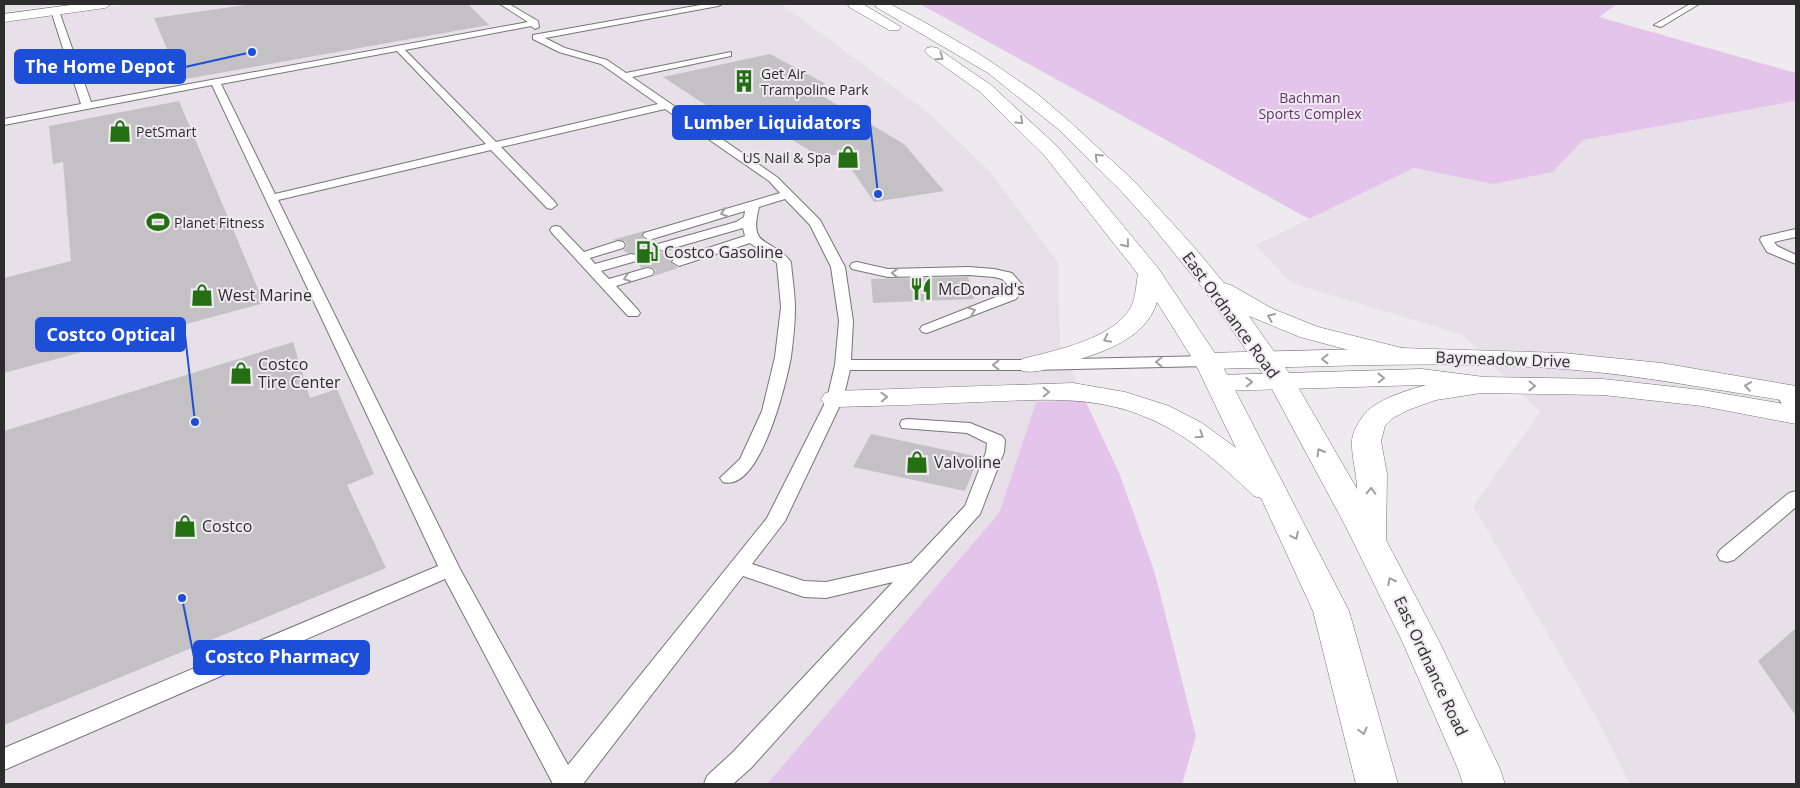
<svg xmlns="http://www.w3.org/2000/svg" width="1800" height="788" font-family="'Open Sans',sans-serif">
<rect width="100%" height="100%" fill="#edebee"/>
<g fill="#e8e0e9">
<path d="M4,4h56l-56,8z"/>
<path d="M129,4h652l144,106 64,60 69,92 2,83 25,55 -49,2 -37,111 -232,271h-763v-762z"/>
<path d="M1796,101v683h-166l-31,-62 -126,-216 67,-94 -77,-77 -172,-52 -35,-38 158,-77 79,16 60,-12 30,-32z"/>
</g>
<g fill="#e4c4ea">
<path d="M920,4h697l-18,13 197,56v28l-213,39 -30,32 -60,12 -79,-16 -105,51z"/>
<path d="M1085,400l34,73 35,97 42,166 -14,48h-415l232,-271 37,-111z"/>
</g>
<g fill="#c3c1c4">
<path d="M252,4h216l21,21 -309,55 -26,-62z"/>
<path d="M770,54l56,30 -17,4 95,56 40,47 -70,11 -33,-48 -21,3 -83,-51 -22,5 -52,-34z"/>
<path d="M179,101l85,202 -260,70v-95l67,-17 -8,-99 -10,2 -4,-38z"/>
<path d="M644,231l-2,7 6,4 7,-2 2,2 -2,7 7,4 6,-1 6,5 -4,5 8,6 -24,8 2,-5 -2,-3 -7,-2 -5,2 -5,-5 3,-4 -2,-5 -11,-1 -4,-3 4,-4 -2,-5 -13,-1z"/>
<path d="M968,277l6,22 -101,4 -2,-24z"/>
<path d="M293,342l17,56 27,-9 37,85 -27,11 39,83 -382,157v-294z"/>
<path d="M871,434l108,23 -14,34 -112,-24z"/>
<path d="M1796,628v88l-38,-55z"/>
</g>
<g fill="none" stroke-linecap="round" stroke-linejoin="round">
<defs>
<g id="service">
<path d="M500,4h9l29,17 1,6 -4,2 -4,-3 -126,24 91,92 162,-38 -57,-40 -42,-12 -26,-13v-4l173,-31h16l-4,2 -173,32 20,10 42,12 19,13 105,-21v4l-99,21 145,100 43,43 25,47 8,54 -2,39h180l176,-4 5,2 3,3 -3,3 -5,2 -176,4h-181l-7,29 -58,122 -33,43 52,17 22,1 85,-19 54,-57 21,-54 1,-9 -20,-10 -65,-5 -2,-4 2,-4 6,-1 62,4 32,13 3,4 -1,12 -24,62 -229,254 -18,16h-29l3,-8 26,-24 160,-170 -67,16 -22,-1 -61,-21 -160,208h-30l-108,-205 -441,191v-22l434,-182 -226,-481 -208,40v-6l77,-15 -30,-93 4,-2 4,2 32,91 437,-80zM397,51l89,93 -211,50 -54,-110zM665,109l104,72 11,12 -136,40 -1,3 6,4 96,-29 -1,6 -8,5 -78,22 -2,3 7,4 80,-23 2,8 -71,23 -2,3 7,4 71,-23 27,20 4,44 -6,50 -13,54 -22,48 -20,19 3,4c37,11 63,-98 68,-125 2,-16 4,-33 4,-49 0,-15 -3,-31 -4,-46 -20,-26 -43,-12 -32,-55l26,-8 25,26 21,42 8,54 -4,44 -8,34 -60,119 -199,247 -108,-196 -182,-369 213,-50 56,58 4,1 6,-4 -2,-3 -54,-55z"/>
<path d="M1690,4h9l-38,23 -7,-2z"/>
<path d="M556,226l4,1 24,25 34,-11 5,1 2,3 -2,3 -33,10 5,6 36,-10 5,1 2,3 -2,3 -35,10 8,8 38,-11 5,1 2,3 -2,3 -36,11 22,24 2,3 -2,3h-10l-76,-83 -2,-3 2,-3z"/>
<path d="M1796,229v8l-22,5 3,4 19,9v9l-29,-12 -7,-12 1,-3z"/>
<path d="M857,262l31,7 81,-2 25,2 18,4 12,14 -8,12 -89,34 -5,-1 -2,-3 2,-3 84,-33 4,-6 -8,-8 -8,-2 -25,-2 -81,2 -36,-8 -2,-3 2,-3z"/>
<path d="M1782,387l6,2 8,11v17l-6,-1 -16,-24 2,-3z"/>
<path d="M1796,491v16l-62,53 -7,2 -7,-2 -3,-5 3,-5 69,-57z"/>
</g>
<g id="minor">
<path d="M78,4h34l-7,4 -101,14v-8z"/>
<path d="M1401,348l162,5 98,10 135,23v16c-77,-11 -154,-27 -232,-33 -119,-9 -238,-2 -357,0l-9,-2 -4,-6 4,-6 9,-2z"/>
<path d="M1422,369l62,8 119,2 99,11 94,16v18l-94,-18 -99,-11 -119,-2 -62,-8 -203,6 -10,-2 -4,-6 4,-6 10,-2z"/>
</g>
<g id="primary">
<path d="M848,4h15l38,23 -2,3h-10l-40,-23z"/>
<path d="M875,4h15l34,18 57,33 54,37 34,29 65,60 60,66 30,36 7,2 42,24 45,18 92,23 4,6 -4,6 -9,2 -101,-27 -51,-21 45,64 63,109c0,-16 -8,-42 -4,-54 4,-12 11,-23 22,-30 24,-16 91,-33 119,-26l4,6 -4,6 -58,9 -28,10 -15,8 -8,8 -4,15 6,33 -1,66 54,103 60,126 5,15h-42l-5,-15 -55,-126 -57,-116 -79,-147 -62,-89 -56,-69 -29,-32 -63,-62 -69,-55 -112,-66z"/>
<path d="M932,47l5,1 54,37 67,62 100,121 62,93 129,250 49,173h-42l-43,-173 -52,-113 -7,-2c-32,-30 -65,-61 -106,-78 -55,-24 -110,-18 -169,-16 -48,2 -96,4 -144,5l-10,-2 -4,-6 4,-6 10,-2 238,-8 52,9 44,14 33,17 34,25 -42,-87 -37,-59c-12,39 -59,52 -94,62 -14,4 -27,10 -41,7l-4,-6 4,-6c31,-8 92,-20 109,-52 5,-10 5,-23 7,-33l-94,-119 -65,-64 -52,-37 -2,-3 2,-3z"/>
</g>
</defs>
<use href="#service" stroke="#777577" stroke-width="2"/>
<use href="#minor" stroke="#777577" stroke-width="1"/>
<use href="#primary" stroke="#777577" stroke-width="1"/>
<use href="#service" fill="#fff" fill-rule="evenodd"/>
<use href="#minor" fill="#fff" fill-rule="evenodd"/>
<use href="#primary" fill="#fff" fill-rule="evenodd"/>
</g>
<defs><path id="oneway-chevron" d="M-2-3.5L2.5 0L-2 3.5" fill="none" stroke-width="1.6" stroke-linecap="round" stroke-linejoin="round" transform="scale(1.25)"/></defs>
<g stroke="#a1a0a1">
<use href="#oneway-chevron" transform="translate(940 57) rotate(35)"/>
<use href="#oneway-chevron" transform="translate(1020 121) rotate(43)"/>
<use href="#oneway-chevron" transform="translate(1098 157) rotate(-136)"/>
<use href="#oneway-chevron" transform="translate(724 213) rotate(163)"/>
<use href="#oneway-chevron" transform="translate(1126 244) rotate(51)"/>
<use href="#oneway-chevron" transform="translate(895 273) rotate(-180)"/>
<use href="#oneway-chevron" transform="translate(627 278) rotate(162)"/>
<use href="#oneway-chevron" transform="translate(972 311) rotate(-21)"/>
<use href="#oneway-chevron" transform="translate(1271 317) rotate(-157)"/>
<use href="#oneway-chevron" transform="translate(1107 339) rotate(153)"/>
<use href="#oneway-chevron" transform="translate(1325 359) rotate(180)"/>
<use href="#oneway-chevron" transform="translate(1159 362) rotate(179)"/>
<use href="#oneway-chevron" transform="translate(996 365) rotate(180)"/>
<use href="#oneway-chevron" transform="translate(1381 378) rotate(-1)"/>
<use href="#oneway-chevron" transform="translate(1249 382) rotate(-2)"/>
<use href="#oneway-chevron" transform="translate(1532 386) rotate(1)"/>
<use href="#oneway-chevron" transform="translate(1748 386) rotate(-171)"/>
<use href="#oneway-chevron" transform="translate(1046 392) rotate(-1)"/>
<use href="#oneway-chevron" transform="translate(884 397) rotate(-2)"/>
<use href="#oneway-chevron" transform="translate(1200 435) rotate(33)"/>
<use href="#oneway-chevron" transform="translate(1320 452) rotate(-120)"/>
<use href="#oneway-chevron" transform="translate(1371 491) rotate(-89)"/>
<use href="#oneway-chevron" transform="translate(1295 536) rotate(64)"/>
<use href="#oneway-chevron" transform="translate(1391 581) rotate(-117)"/>
<use href="#oneway-chevron" transform="translate(1363 731) rotate(75)"/>
</g>
<defs>
<symbol id="building-bare" viewBox="-9 -9 18 18"><path d="M-4-6H4V6H1V3H-1V6H-4ZM-2.5-4.3h1.7v1.8h-1.7ZM.8-4.3h1.7v1.8H.8ZM-2.5-1h1.7V.8h-1.7ZM.8-1h1.7V.8H.8Z" fill="#236f12" stroke="#edebee" stroke-width="2.5" paint-order="stroke"/></symbol>
<symbol id="shop-bare" viewBox="-9 -9 18 18"><path d="M-5-2.5h2.3a2.7 3.5 0 0 1 5.4 0H5L5.5 6h-11ZM-1.5-2.5h3a1.5 2.3 0 0 0-3 0Z" fill="#236f12" stroke="#edebee" stroke-width="2.5" paint-order="stroke"/></symbol>
<symbol id="stadium-bare" viewBox="-9 -9 18 18"><path d="M0-5a6.5 5 0 1 0 0 10a6.5 5 0 1 0 0-10ZM-3.5-1.8h7v3.6h-7Z" fill="#236f12" stroke="#edebee" stroke-width="2.5" paint-order="stroke"/></symbol>
<symbol id="fuel-bare" viewBox="-9 -9 18 18"><path d="M-5.5-6h7V0h2V4h1.3V-2.5L3-4.5l.8-.8L6-3V5H2.5V1h-1V6h-7ZM-4.2-4.7v3.2H.2V-4.7Z" fill="#236f12" stroke="#edebee" stroke-width="2.5" paint-order="stroke"/></symbol>
<symbol id="restaurant-bare" viewBox="-9 -9 18 18"><path d="M-5-6h1v4h1v-4h1v4h1v-4h1v5L-1.5 .5V6h-2V.5L-5-1ZM5-6V6H3V1.5H1.5Q1.5-4 5-6Z" fill="#236f12" stroke="#edebee" stroke-width="2.5" paint-order="stroke"/></symbol>
</defs>
<g fill-rule="evenodd">
<use href="#building-bare" x="728" y="65" width="32" height="32"/>
<use href="#shop-bare" x="104" y="115" width="32" height="32"/>
<use href="#shop-bare" x="832" y="141" width="32" height="32"/>
<use href="#stadium-bare" x="142" y="206" width="32" height="32"/>
<use href="#fuel-bare" x="631" y="236" width="32" height="32"/>
<use href="#restaurant-bare" x="905" y="273" width="32" height="32"/>
<use href="#shop-bare" x="186" y="279" width="32" height="32"/>
<use href="#shop-bare" x="225" y="357" width="32" height="32"/>
<use href="#shop-bare" x="901" y="446" width="32" height="32"/>
<use href="#shop-bare" x="169" y="510" width="32" height="32"/>
</g>
<g text-anchor="middle" dominant-baseline="central" stroke-width="4" stroke-linejoin="round" paint-order="stroke">
<g font-size="14" fill="#2e2d2e" stroke="#edebee" text-anchor="start">
<text x="761" y="73">Get Air<tspan x="761" dy="16">Trampoline Park</tspan></text>
<text x="136" y="131">PetSmart</text>
<text x="831" y="157" text-anchor="end">US Nail &amp; Spa</text>
<text x="174" y="222">Planet Fitness</text>
</g>
<g font-size="14" fill="#682f73" stroke="#edebee">
<text x="1310" y="97">Bachman<tspan x="1310" dy="16">Sports Complex</tspan></text>
</g>
<g font-size="16" fill="#2e2d2e" stroke="#edebee" text-anchor="start">
<text x="664" y="252">Costco Gasoline</text>
<text x="938" y="289">McDonald's</text>
<text x="218" y="295">West Marine</text>
<text x="258" y="364">Costco<tspan x="258" dy="18">Tire Center</tspan></text>
<text x="934" y="462">Valvoline</text>
<text x="202" y="526">Costco</text>
</g>
<g font-size="16" fill="#2e2d2e" stroke="#edebee">
<text transform="translate(1231 315) rotate(54)">East Ordnance Road</text>
<text transform="translate(1503 359) rotate(2)">Baymeadow Drive</text>
<text transform="translate(1431 666) rotate(65)">East Ordnance Road</text>
</g>
</g>
<path fill="none" stroke="#1d4ed8" stroke-width="2" d="M252 52L185 67M878 194L870 123M195 422L185 335M182 598L194 657"/>
<g fill="#1d4ed8" stroke="#edebee" stroke-width="2">
<circle cx="252" cy="52" r="5"/>
<circle cx="878" cy="194" r="5"/>
<circle cx="195" cy="422" r="5"/>
<circle cx="182" cy="598" r="5"/>
</g>
<g fill="#1d4ed8" stroke="#1d4ed8" stroke-width="2">
<rect x="15" y="50" width="170" height="33" rx="5"/>
<rect x="673" y="106" width="197" height="33" rx="5"/>
<rect x="36" y="318" width="149" height="33" rx="5"/>
<rect x="194" y="641" width="175" height="33" rx="5"/>
</g>
<g font-size="18" text-anchor="middle" font-weight="bold" fill="#fff">
<text x="100" y="73">The Home Depot</text>
<text x="772" y="129">Lumber Liquidators</text>
<text x="111" y="341">Costco Optical</text>
<text x="282" y="663">Costco Pharmacy</text>
</g>
<rect width="1800" height="788" fill="none" stroke="#2e2d2e" stroke-width="10"/>
</svg>
